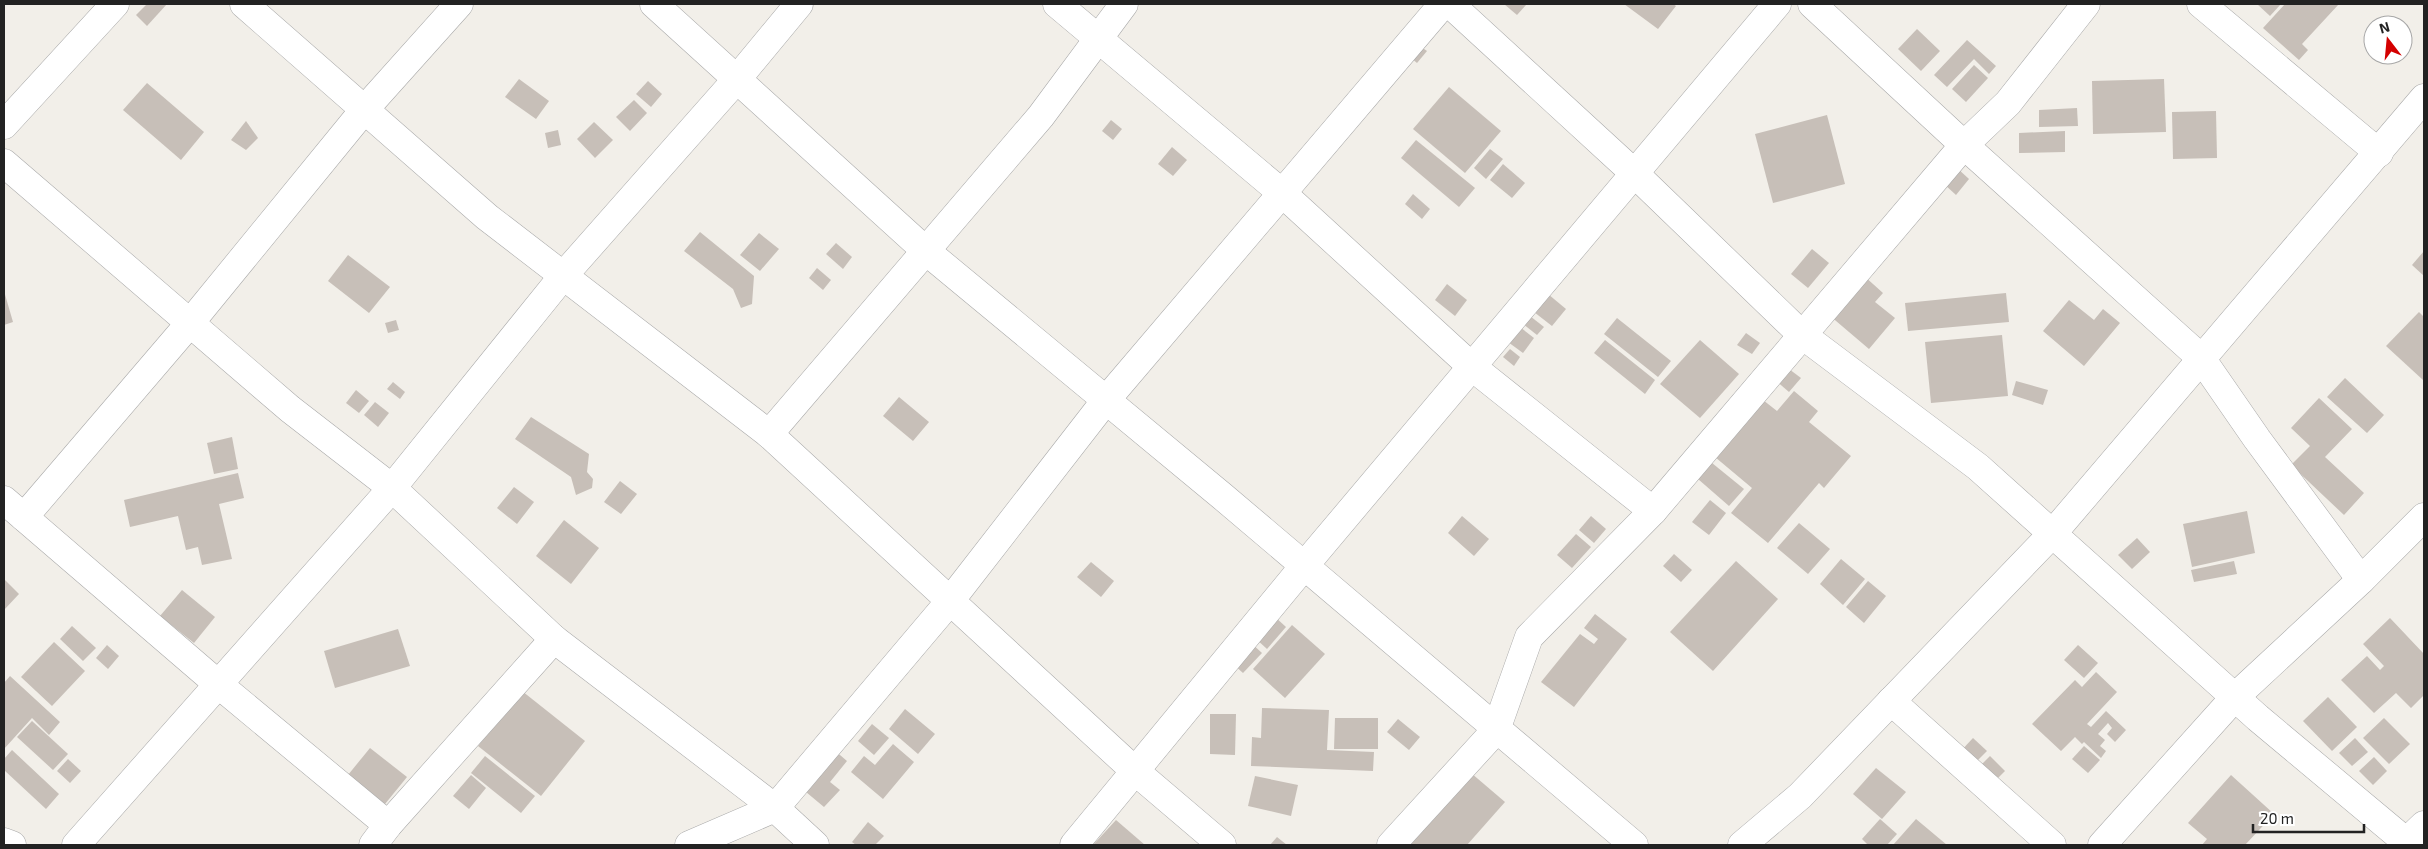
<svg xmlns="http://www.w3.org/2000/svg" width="2428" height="849" font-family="'Exo 2',sans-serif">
<rect width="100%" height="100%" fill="#f2efe9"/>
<g fill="#c7bfb8">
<path d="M147,4h20l-20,22 -11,-11z"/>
<path d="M1504,4h23l-10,11z"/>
<path d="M1624,4h49l3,2 -18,23z"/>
<path d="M2257,4h24l-11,12z"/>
<path d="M2285,4h54l-37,40 6,6 -9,10 -36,-32z"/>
<path d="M1917,29l23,22 -19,20 -23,-22z"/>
<path d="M1967,40l29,26 -7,8 -15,-15 -27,28 -13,-12z"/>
<path d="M1414,42l13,9 -10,12 -12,-10z"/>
<path d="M1974,65l14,13 -22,24 -14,-13z"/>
<path d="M519,79l30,22 -13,18 -31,-22z"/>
<path d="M2164,79l2,53 -73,2 -1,-53z"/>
<path d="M648,81l14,13 -11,13 -15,-13z"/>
<path d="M147,83l57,49 -23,28 -58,-50z"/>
<path d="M1449,87l52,44 -36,42 -52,-44z"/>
<path d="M634,100l13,13 -17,18 -14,-14z"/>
<path d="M2077,108l1,18 -39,1v-17z"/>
<path d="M2216,111l1,47 -44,1 -1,-47z"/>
<path d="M1827,115l18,69 -72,19 -18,-69z"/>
<path d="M1111,120l11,9 -9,11 -11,-9z"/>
<path d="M246,121l12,17 -12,12 -15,-10z"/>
<path d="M594,122l19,18 -18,18 -18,-19z"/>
<path d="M558,130l3,15 -13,3 -3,-15z"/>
<path d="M2065,131v21l-46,1v-20z"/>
<path d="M1416,140l59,48 -16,19 -58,-49z"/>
<path d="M1172,147l15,13 -14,16 -15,-12z"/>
<path d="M1490,149l13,10 -17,20 -12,-11z"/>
<path d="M1503,164l22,19 -13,15 -22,-18z"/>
<path d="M1957,168l12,11 -13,16 -12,-11z"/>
<path d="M1413,194l17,15 -8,10 -17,-15z"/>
<path d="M700,232l54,44 -2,28 -11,4 -8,-19 -49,-38z"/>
<path d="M759,233l20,16 -19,22 -20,-16z"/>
<path d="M836,243l16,14 -9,12 -17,-15z"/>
<path d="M1812,249l17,14 -21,25 -17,-14z"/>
<path d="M2424,251v25l-12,-11z"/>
<path d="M348,255l42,32 -21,26 -41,-32z"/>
<path d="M817,268l14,12 -8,10 -14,-12z"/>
<path d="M1863,275l20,18 -8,9 20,16 -26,31 -40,-34z"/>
<path d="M1447,284l20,16 -12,16 -20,-16z"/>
<path d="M4,291l9,31 -9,3z"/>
<path d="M2006,293l3,29 -101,9 -3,-28z"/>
<path d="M1548,294l18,15 -14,17 -18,-14z"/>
<path d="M2069,300l25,20 9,-11 17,14 -36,43 -41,-35z"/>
<path d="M2419,312l5,5 -1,63 -37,-34z"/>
<path d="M1530,316l14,11 -7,8 -14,-11z"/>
<path d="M1617,318l54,43 -13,16 -54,-43z"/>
<path d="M396,320l3,10 -11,3 -3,-10z"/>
<path d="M1520,327l14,11 -11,15 -15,-11z"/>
<path d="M1746,333l14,10 -8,11 -15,-9z"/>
<path d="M2002,335l6,61 -77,7 -6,-61z"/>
<path d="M1605,340l50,40 -10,14 -51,-41z"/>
<path d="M1700,340l39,34 -39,44 -40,-34z"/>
<path d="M1510,349l10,8 -6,9 -11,-9z"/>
<path d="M1785,366l16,12 -12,14 -14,-12z"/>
<path d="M2345,378l39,37 -17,18 -40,-36z"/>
<path d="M2016,381l32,9 -5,15 -31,-10z"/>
<path d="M393,382l12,10 -5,7 -13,-10z"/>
<path d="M356,390l13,11 -10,12 -13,-10z"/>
<path d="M1794,391l24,20 -9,11 42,34 -27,32 -5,-5 -51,60 -37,-30 21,-25 -37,-31 48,-57 14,11z"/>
<path d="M899,397l30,25 -16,19 -30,-25z"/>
<path d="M2319,398l33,31 -27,28 39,36 -20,22 -53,-50 19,-19 -19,-18z"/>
<path d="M375,402l14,11 -11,14 -14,-12z"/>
<path d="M531,417l58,37 -2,18 6,7 -1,9 -16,7 -5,-18 -56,-38z"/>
<path d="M232,437l6,32 -24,5 -7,-31z"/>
<path d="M1712,463l32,26 -15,17 -31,-27z"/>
<path d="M238,473l6,25 -25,6 13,55 -30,6 -4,-18 -12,3 -8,-34 -48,11 -6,-27z"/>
<path d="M620,481l17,13 -16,20 -17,-12z"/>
<path d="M514,487l20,15 -17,22 -20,-16z"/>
<path d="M1710,500l16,13 -17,22 -17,-13z"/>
<path d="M2247,511l8,42 -63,14 -9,-43z"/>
<path d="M1462,516l27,23 -15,17 -26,-23z"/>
<path d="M1591,516l15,13 -12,14 -15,-13z"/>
<path d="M564,520l35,28 -28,36 -35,-28z"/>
<path d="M1799,523l31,26 -22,25 -31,-26z"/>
<path d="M1576,534l15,13 -19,21 -15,-13z"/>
<path d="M2137,538l13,14 -18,17 -14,-14z"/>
<path d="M1674,554l18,16 -11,12 -18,-16z"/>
<path d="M1841,559l24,20 -22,26 -23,-21z"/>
<path d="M1736,561l42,38 -65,72 -43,-39z"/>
<path d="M2234,561l3,13 -43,8 -3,-12z"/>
<path d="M1091,562l23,19 -13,16 -24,-20z"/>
<path d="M4,579l15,15 -15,16z"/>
<path d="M1868,581l18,15 -22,27 -18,-16z"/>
<path d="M182,590l33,27 -21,26 -34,-27z"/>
<path d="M1595,614l32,25 -53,68 -33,-25 39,-48 14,10 4,-5 -14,-11z"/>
<path d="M1274,616l12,11 -19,22 -12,-11z"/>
<path d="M2390,618l34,36v41l-13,13 -15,-15 -22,20 -33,-33 26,-24 13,14 4,-4 -21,-22z"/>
<path d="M1292,625l33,29 -40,44 -32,-29z"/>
<path d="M72,626l24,22 -13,13 -23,-22z"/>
<path d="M398,629l12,37 -75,22 -11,-37z"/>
<path d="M54,642l31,29 -33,35 -31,-29z"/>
<path d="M1251,643l11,10 -19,20 -10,-9z"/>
<path d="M107,645l12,11 -11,13 -12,-11z"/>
<path d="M2078,645l20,18 -14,15 -20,-18z"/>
<path d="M2096,672l21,20 -30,32 4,3 15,-16 20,19 -11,12 -8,-8 5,-6 -4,-5 -10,11 7,6 -5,6 6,5 -5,7 -17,-16 -2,2 -7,-7 -14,14 -29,-27 43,-44 7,7z"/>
<path d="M10,676l50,46 -11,13 -17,-17 -28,31v-66z"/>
<path d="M522,691l63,50 -44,55 -63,-50z"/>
<path d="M2328,697l29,30 -25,24 -29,-30z"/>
<path d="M1262,708l67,2 -2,40 47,2 -1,19 -122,-5 1,-29 9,1z"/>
<path d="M905,709l30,25 -17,20 -29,-25z"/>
<path d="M1210,714h26l-1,41 -25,-1z"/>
<path d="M1335,718h43v31h-44z"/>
<path d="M2384,718l26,26 -21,20 -26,-26z"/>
<path d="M1398,719l22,18 -11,13 -22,-18z"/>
<path d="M32,721l36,33 -15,16 -36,-33z"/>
<path d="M872,724l17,14 -15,17 -16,-14z"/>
<path d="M1973,738l14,13 -15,15 -13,-13z"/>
<path d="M2355,738l13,14 -16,14 -13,-13z"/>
<path d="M893,744l21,18 -31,37 -32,-27 13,-16 11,9z"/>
<path d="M2084,746l16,14 -12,13 -16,-14z"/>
<path d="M370,748l37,29 -22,27 -37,-29z"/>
<path d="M833,749l14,12 -17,21 10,8 -16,17 -24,-20z"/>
<path d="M12,750l47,44 -13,15 -42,-39v-11z"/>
<path d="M485,756l50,40 -14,17 -50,-40z"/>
<path d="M1990,756l15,15 -11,11 -16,-14z"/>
<path d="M2374,757l13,14 -14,14 -14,-14z"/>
<path d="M68,759l13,12 -11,12 -13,-12z"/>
<path d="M1464,767l41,35 -38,43h-71z"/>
<path d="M1876,768l30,24 -24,27 -29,-25z"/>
<path d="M471,775l15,13 -17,21 -16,-13z"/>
<path d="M2231,775l43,39 -29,31h-43l5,-6 -19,-16z"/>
<path d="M1255,776l43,9 -7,31 -43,-10z"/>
<path d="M1880,819l17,15 -10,11h-19l-6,-6z"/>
<path d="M1916,819l31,26h-54z"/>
<path d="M1116,820l29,25h-52z"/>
<path d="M868,822l16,14 -9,9h-19l-4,-3z"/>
<path d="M1277,837l10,8h-17z"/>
</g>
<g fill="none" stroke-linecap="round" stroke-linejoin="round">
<defs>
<g id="minor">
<path d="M244,4l243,213 282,217 366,337 87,74"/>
<path d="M654,4l272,247 296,245 412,349"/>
<path d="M1057,4l225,189 189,173 182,145"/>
<path d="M1450,4l183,168 168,162 177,133 280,251 152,127"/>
<path d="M1812,4l152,141 237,213 56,81 104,141"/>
<path d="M2201,4l178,149"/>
<path d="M4,125l111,-121"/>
<path d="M4,163l286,246 102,79 162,151 221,169 40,37"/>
<path d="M769,434l272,-318 83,-112"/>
<path d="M4,500l214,184 170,141"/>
<path d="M24,517l166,-194 174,-213 95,-106"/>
<path d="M1891,701l161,144"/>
<path d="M4,842l8,3"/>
<path d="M76,845l316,-357 171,-212 174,-197 62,-75"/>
<path d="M373,845l15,-20 166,-186"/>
<path d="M689,845l86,-37 175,-207 156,-201 337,-396"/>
<path d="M1074,845l230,-279 473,-562"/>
<path d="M1391,845l105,-115 33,-93 124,-126 311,-366 44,-42 78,-99"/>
<path d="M1742,845l58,-49 253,-263 371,-435"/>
<path d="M2102,845l133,-148 126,-117 63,-63"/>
<path d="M2403,845l21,-20"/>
</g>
</defs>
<use href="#minor" stroke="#a9a9a9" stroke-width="29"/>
<use href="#minor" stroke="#fff" stroke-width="28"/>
</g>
<rect width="2428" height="849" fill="none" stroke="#222222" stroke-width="10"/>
<g transform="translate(2388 40) rotate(344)"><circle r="24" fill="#ffffff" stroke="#a7a7a7"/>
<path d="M0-4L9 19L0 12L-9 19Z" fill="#d40000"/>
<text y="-8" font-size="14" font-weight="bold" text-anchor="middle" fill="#222222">N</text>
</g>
<path d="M2253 824v8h111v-8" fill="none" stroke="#222222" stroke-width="2.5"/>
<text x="2260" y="824" font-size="15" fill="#222222" stroke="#ffffff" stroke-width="4" paint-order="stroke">20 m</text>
</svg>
